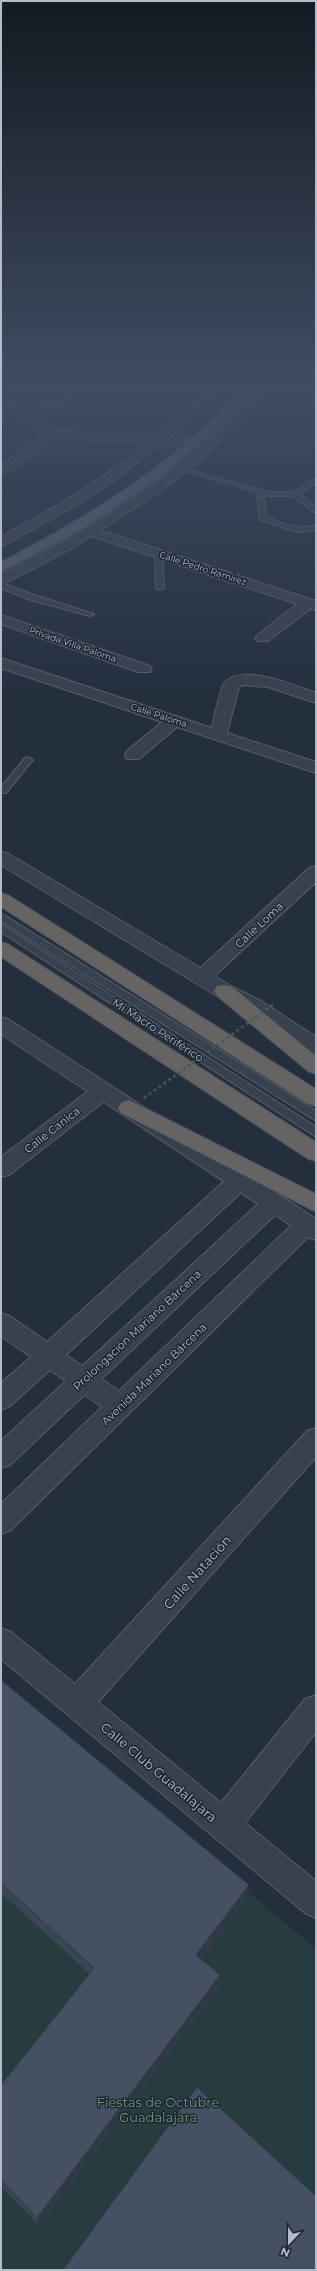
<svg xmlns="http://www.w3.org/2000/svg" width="317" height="2271" font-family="Montserrat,sans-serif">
<rect width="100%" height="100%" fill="#242f3e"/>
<path fill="#263c3f" d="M1,1685l315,264v321h-315z"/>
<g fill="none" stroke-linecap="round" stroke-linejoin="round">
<path fill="#394c67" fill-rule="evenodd" d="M279,382h37v13l-34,-8z"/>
<defs>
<g id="service">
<path d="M180,467l88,25h25l23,-14v5l-16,11 16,14v6l-23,-18h-25l-88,-27z"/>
<path d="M257,496l7,2 3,19c18,7 29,14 49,8v5l-18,2 -38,-12z"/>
<path d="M155,552l7,2 2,34 -4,2 -4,-2z"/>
<path d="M1,583l33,12 60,19 -4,2 -62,-17 -27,-11z"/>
<path d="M28,757l5,3 -2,2 -25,31h-5v-6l24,-29z"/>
<path d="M1,913l315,198v10l-315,-200z"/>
<path d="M1,924l315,203v10l-315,-205z"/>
</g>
<g id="minor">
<path d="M303,382h13v6l-11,-4z"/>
<path d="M1,391l23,16 47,-11 4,1 2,3 -2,3 -44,9 23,18 158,9 6,4 -6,4 -158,-9 -31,25 -22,11v-9l42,-31 -42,-33z"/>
<path d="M90,527l223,73 3,1v9l-6,-1 -42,32h-10l-3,-3 3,-3 39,-31 -212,-70 -2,-3 2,-3z"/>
<path d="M1,615l149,51 2,3 -2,3h-12l-137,-48z"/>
<path d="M1,658l211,70c2,-9 8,-42 14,-47 20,-17 69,5 90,12v10l-48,-16 -25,-2 -4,2 -12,46 89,29v11l-139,-46 -38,32h-12l-2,-4 2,-4 35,-29 -161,-54z"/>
<path d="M316,866v16l-107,99 -7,2 -7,-2 -3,-4 3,-4 114,-105z"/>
<path d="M103,1084l8,2 3,5 -3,5 -102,79 -8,2v-20l94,-71z"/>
<path d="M239,1173l8,2 3,6 -3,6 -181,168 53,36 179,-172 8,-3 8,3 2,3 -2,9 -303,299 -10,4v-30l101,-97 -52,-37 -40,36 -9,4v-27l30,-26 -30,-21v-23l9,3 37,26 184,-167z"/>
<path d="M316,1428v29l-218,245 123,101 84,-104 11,-4v37l-71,91 71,58v37l-11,-5 -304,-254v-31l10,4 64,52 232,-253z"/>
</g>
<g id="tertiary">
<path d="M218,382h12l-49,46 -69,54 -39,25 -72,40v-10c28,-16 57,-31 84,-49 48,-31 92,-67 133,-106z"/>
<path d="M268,382h12l-73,72 -46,37 -87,56 -73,38v-10c59,-31 118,-64 171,-104 35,-27 65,-59 96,-89z"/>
<path d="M1,852l6,1 224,133 30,15 55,36v17l-7,-2 -62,-41 -30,-15 -216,-131z"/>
<path d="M1,1017l7,2 308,200v21l-8,-3 -33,-22 -265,250 -9,3v-27l257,-237 -257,-170z"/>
</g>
<path id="primary" d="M250,382h12l-63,63 -44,36 -73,48 -81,43v-10c58,-30 115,-63 167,-104 29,-23 55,-50 82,-76z"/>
<g id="trunk">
<path d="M1,893l7,2 308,194v17l-8,-2 -307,-197z"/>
<path d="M1,942l7,2 308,198v19l-8,-2 -307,-202z"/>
<path d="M224,985l7,1 85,70v18l-7,-2 -92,-76 -3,-5 3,-5z"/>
<path d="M129,1100l187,94v18l-195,-99 -3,-5 3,-5z"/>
</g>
</defs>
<use href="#service" stroke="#565f6c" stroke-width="2"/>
<use href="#minor" stroke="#565f6c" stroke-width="2"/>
<use href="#tertiary" stroke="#565f6c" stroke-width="2"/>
<use href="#primary" stroke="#414a57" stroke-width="2"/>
<use href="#trunk" stroke="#434c59" stroke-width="2"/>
<use href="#service" fill="#38414e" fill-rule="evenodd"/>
<use href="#minor" fill="#38414e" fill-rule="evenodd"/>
<use href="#tertiary" fill="#38414e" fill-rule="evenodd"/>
<use href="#primary" fill="#56606e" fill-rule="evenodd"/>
<use href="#trunk" fill="#656462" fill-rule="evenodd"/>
<path stroke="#44595c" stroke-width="2.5" stroke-dasharray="3 3" stroke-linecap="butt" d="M144,1098l130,-94"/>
</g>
<path fill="#3b4654" d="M1,1680l247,217 -47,62 19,16 -1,11 -180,240 -38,-39v-102l89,-111 -89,-81z"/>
<g fill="#303945">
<path d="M249,1885l-1,12 -53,70 1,-12z"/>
<path d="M220,1975l-1,11 -180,240 -2,-8z"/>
</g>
<g fill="#455162" stroke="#303945">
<path d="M1,1680l248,205 -53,70 24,20 -183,243 -36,-38v-95l93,-117 -93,-85z"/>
<path d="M197,2087l119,109v74h-253z"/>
</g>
<linearGradient id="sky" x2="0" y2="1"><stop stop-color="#141a22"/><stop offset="0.55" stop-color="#3f4d63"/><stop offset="1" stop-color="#3f4d63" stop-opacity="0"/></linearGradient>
<rect width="317" height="699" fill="url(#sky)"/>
<g text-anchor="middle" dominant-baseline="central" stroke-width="3" stroke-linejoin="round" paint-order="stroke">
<g font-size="9" fill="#b4bcc9" stroke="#1d2633">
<text transform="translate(203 568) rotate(18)">Calle Pedro Ramírez</text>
<text transform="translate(73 644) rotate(19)">Privada Villa Paloma</text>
<text transform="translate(159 715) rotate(18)">Calle Paloma</text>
</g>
<g font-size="11" fill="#b4bcc9" stroke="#1d2633">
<text transform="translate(259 925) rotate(-43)">Calle Loma</text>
<text transform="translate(158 1030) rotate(33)">Mi Macro Periférico</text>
<text transform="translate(52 1130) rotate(-38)">Calle Canica</text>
<text transform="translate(137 1330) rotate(-43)">Prolongación Mariano Bárcena</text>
<text transform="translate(154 1374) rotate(-44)">Avenida Mariano Bárcena</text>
</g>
<g font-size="13" fill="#b4bcc9" stroke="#1d2633">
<text transform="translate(197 1572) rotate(-48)">Calle Natación</text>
<text transform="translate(159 1772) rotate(40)">Calle Club Guadalajara</text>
</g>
<g font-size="13" fill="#6b9a76" stroke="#1d2633">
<text x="158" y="2102">Fiestas de Octubre<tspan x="158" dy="15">Guadalajara</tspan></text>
</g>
</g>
<rect width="317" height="2271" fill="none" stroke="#b4bcc9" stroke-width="4"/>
<g transform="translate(289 2243) rotate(202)" stroke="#1d2633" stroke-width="3" paint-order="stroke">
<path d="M0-3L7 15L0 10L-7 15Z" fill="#b4bcc9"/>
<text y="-6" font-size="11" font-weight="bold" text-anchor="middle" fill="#b4bcc9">N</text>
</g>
</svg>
